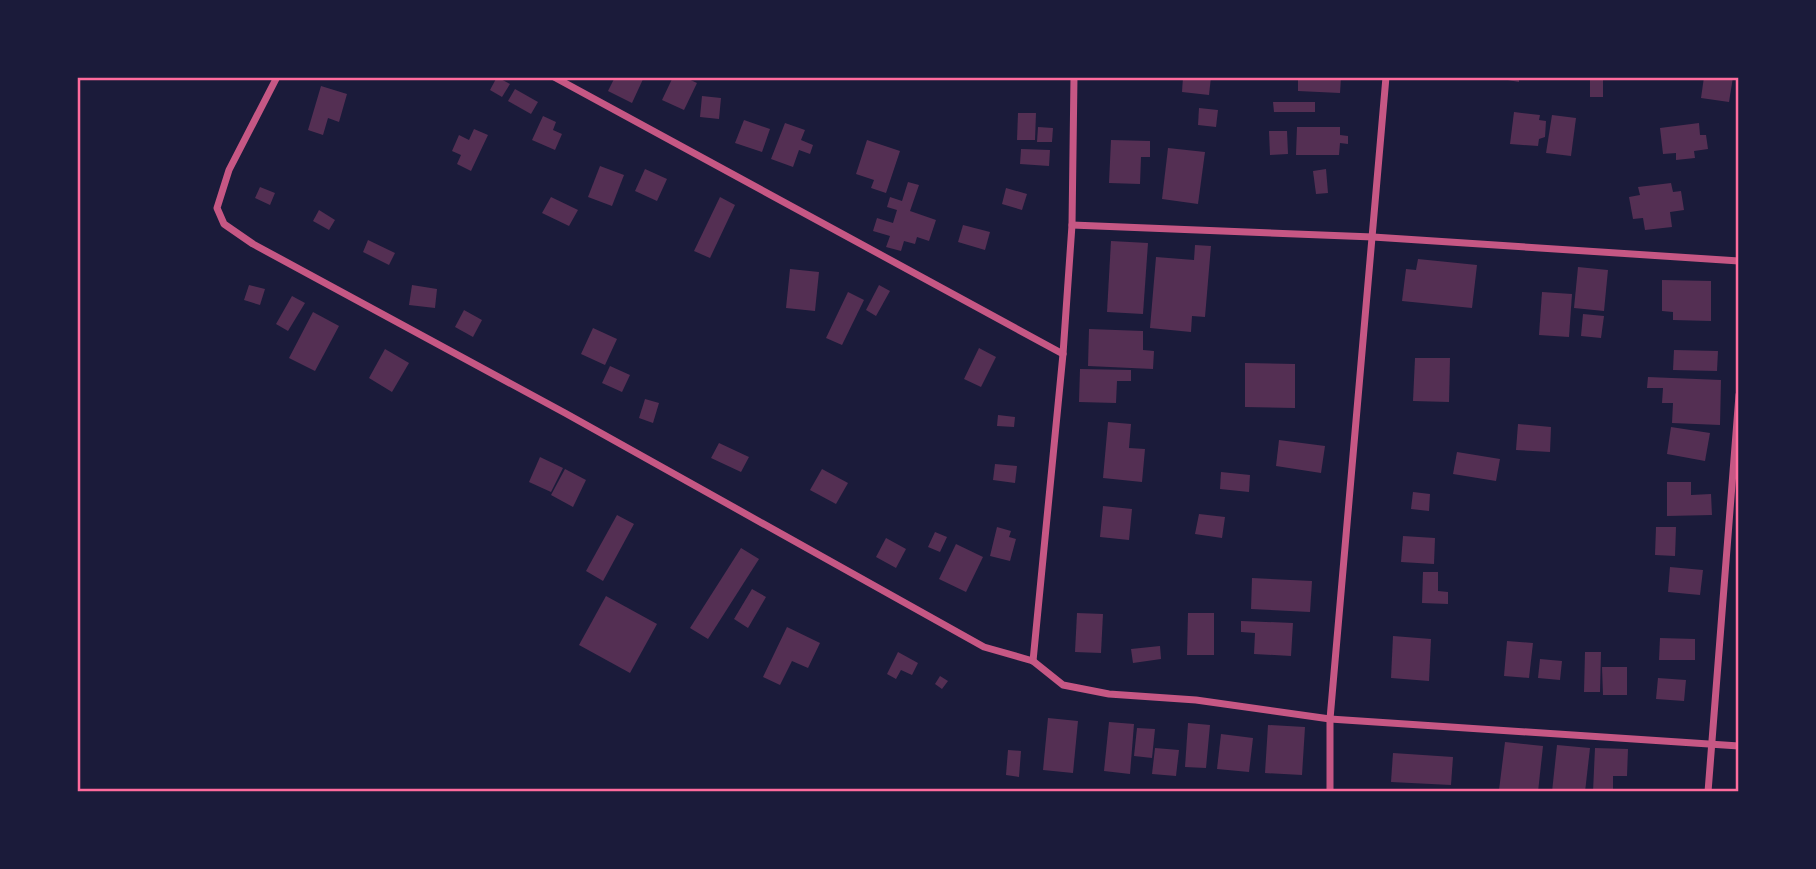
<svg xmlns="http://www.w3.org/2000/svg" width="1816" height="869" font-family="'Titillium Web',sans-serif">
<rect width="100%" height="100%" fill="#1b1b3a"/>
<g fill="#542f53">
<path d="M497,77l13,7 -8,13 -12,-7z"/>
<path d="M615,77h29l-12,26 -24,-12z"/>
<path d="M673,77h11l13,6 -13,27 -22,-10z"/>
<path d="M1183,77h28l-2,18 -27,-3z"/>
<path d="M1298,77h43l-1,16 -42,-2z"/>
<path d="M1491,77h28v5z"/>
<rect x="1590" y="77" width="13" height="20"/>
<path d="M1704,77h29l-4,25 -28,-4z"/>
<path d="M321,86l26,8 -8,28 -11,-4 -5,17 -15,-5z"/>
<path d="M515,89l23,13 -7,12 -23,-13z"/>
<path d="M702,96l19,2 -2,21 -19,-2z"/>
<path d="M1273,102h42v10h-41z"/>
<path d="M1199,108l19,2 -2,17 -18,-2z"/>
<path d="M1514,112l26,3 -1,5 7,1 -1,16 -6,2 -1,7 -28,-2z"/>
<path d="M1018,113h18l-1,27h-18z"/>
<path d="M1552,115l24,3 -5,38 -25,-3z"/>
<path d="M543,116l13,6 -3,8 9,4 -7,16 -23,-10z"/>
<path d="M744,120l26,9 -8,23 -27,-9z"/>
<path d="M785,123l20,7 -4,10 12,5 -3,9 -11,-4 -6,17 -22,-8z"/>
<path d="M1699,123l1,12h6l2,14 -14,2 1,7 -19,2v-7l-13,1 -3,-26z"/>
<path d="M1038,127l15,1 -1,14h-15z"/>
<path d="M1297,127h43v8l8,1v8l-8,-1 -1,12h-43z"/>
<path d="M474,129l14,6 -17,36 -14,-7 4,-9 -9,-4 7,-16 10,5z"/>
<path d="M1269,131h18l1,23 -18,1z"/>
<path d="M867,140l33,11 -14,42 -15,-5 3,-8 -18,-6z"/>
<path d="M1111,140l39,1v16h-9l-1,27 -31,-1z"/>
<path d="M1168,148l37,4 -7,52 -36,-5z"/>
<path d="M1021,149l29,1 -1,16 -29,-2z"/>
<path d="M600,166l24,9 -12,31 -24,-9z"/>
<path d="M645,169l22,10 -10,22 -22,-10z"/>
<path d="M1326,169l2,24 -12,1 -3,-23z"/>
<path d="M908,182l11,3 -9,26 26,9 -7,21 -12,-4 -2,7 -11,-3 -3,10 -15,-4 4,-11 -17,-5 4,-13 16,5 4,-13 -10,-3 3,-10 12,4z"/>
<path d="M1671,183l2,9 8,-1 3,19 -14,2 2,15 -27,3 -2,-12 -10,1 -4,-22 11,-2 -2,-8z"/>
<path d="M260,187l15,6 -5,12 -15,-7z"/>
<path d="M1006,188l21,6 -5,16 -20,-6z"/>
<path d="M551,197l27,13 -9,16 -27,-13z"/>
<path d="M720,197l15,8 -25,53 -16,-7z"/>
<path d="M319,210l16,10 -6,10 -16,-9z"/>
<path d="M963,225l27,7 -5,18 -27,-8z"/>
<path d="M368,240l27,13 -6,12 -26,-13z"/>
<path d="M1111,241l37,2 -5,71 -36,-2z"/>
<path d="M1195,245l16,1 -6,71 -13,-1 -1,16 -41,-4 6,-71 38,3z"/>
<path d="M1418,259l59,6 -5,43 -70,-7 4,-32 10,1z"/>
<path d="M1578,267l30,3 -4,41 -30,-3z"/>
<path d="M790,269l29,3 -4,39 -29,-3z"/>
<path d="M1662,280l49,1v40l-38,-1v-8l-11,-1z"/>
<path d="M249,285l16,4 -5,16 -16,-5z"/>
<path d="M412,285l25,4 -2,19 -26,-3z"/>
<path d="M879,285l11,6 -14,25 -10,-6z"/>
<path d="M848,292l16,8 -22,45 -16,-7z"/>
<path d="M1542,292l30,2 -3,43 -30,-2z"/>
<path d="M292,296l13,7 -17,28 -12,-7z"/>
<path d="M464,310l18,10 -9,17 -18,-10z"/>
<path d="M313,312l26,14 -24,45 -26,-13z"/>
<path d="M1583,314l21,2 -3,22 -20,-2z"/>
<path d="M593,328l24,11 -12,26 -24,-11z"/>
<path d="M1089,329l54,2v19l11,1 -1,18 -65,-3z"/>
<path d="M979,348l17,9 -15,30 -17,-8z"/>
<path d="M385,349l24,14 -17,29 -23,-14z"/>
<path d="M1674,350l44,1 -1,20 -44,-1z"/>
<path d="M1415,358h35l-1,44 -36,-1z"/>
<path d="M1245,363l50,1v44l-50,-1z"/>
<path d="M610,366l20,9 -8,17 -20,-9z"/>
<path d="M1080,369l51,1v11h-14l-1,22 -37,-1z"/>
<path d="M1648,377l73,3 -1,45 -48,-2 1,-20h-11l1,-15h-16z"/>
<path d="M645,399l14,4 -6,20 -14,-5z"/>
<path d="M998,415l17,2 -1,10 -17,-1z"/>
<path d="M1108,422l23,2 -2,24 16,1 -3,33 -39,-4z"/>
<path d="M1518,424l33,3 -1,25 -34,-2z"/>
<path d="M1671,427l39,6 -5,28 -38,-7z"/>
<path d="M1279,440l46,6 -4,27 -45,-7z"/>
<path d="M719,443l30,14 -8,15 -30,-14z"/>
<path d="M1457,452l43,7 -4,22 -43,-7z"/>
<path d="M540,457l23,11 -12,24 -22,-10z"/>
<path d="M995,464l22,2 -2,17 -22,-3z"/>
<path d="M565,469l21,11 -13,27 -22,-12z"/>
<path d="M822,469l26,14 -12,21 -26,-14z"/>
<path d="M1221,472l29,3 -1,17 -29,-3z"/>
<path d="M1667,482h24v13l20,-1 1,21 -45,1z"/>
<path d="M1413,492l17,2 -1,17 -18,-2z"/>
<path d="M1103,506l29,3 -3,31 -29,-3z"/>
<path d="M1199,514l26,3 -3,21 -27,-4z"/>
<path d="M617,515l17,9 -31,57 -17,-10z"/>
<path d="M997,527l14,4 -2,6 7,2 -6,22 -20,-5z"/>
<path d="M1656,527h20l-1,29 -20,-1z"/>
<path d="M935,532l12,5 -7,15 -12,-5z"/>
<path d="M1403,536l32,2 -1,26 -33,-2z"/>
<path d="M886,538l20,11 -10,19 -20,-11z"/>
<path d="M956,544l27,13 -17,35 -27,-13z"/>
<path d="M741,548l18,11 -51,80 -18,-11z"/>
<path d="M1670,567l33,3 -3,25 -32,-3z"/>
<path d="M1423,572h15v19l10,1v12l-26,-1z"/>
<path d="M1252,578l60,3 -2,31 -59,-3z"/>
<path d="M752,589l14,8 -18,31 -14,-9z"/>
<path d="M606,596l51,28 -27,49 -51,-28z"/>
<path d="M1077,613l26,1 -2,39 -26,-1z"/>
<path d="M1188,613h26v42h-27z"/>
<path d="M1241,621l52,2 -2,33 -37,-2 1,-21 -14,-1z"/>
<path d="M787,627l33,16 -12,25 -16,-7 -12,24 -17,-8z"/>
<path d="M1393,636l38,3 -2,42 -38,-3z"/>
<path d="M1660,638l35,1v21h-36z"/>
<path d="M1507,641l26,2 -4,35 -25,-2z"/>
<path d="M1160,646l1,13 -28,4 -2,-14z"/>
<path d="M898,652l20,11 -6,12 -11,-5 -5,9 -9,-5z"/>
<path d="M1585,652h16l-1,40h-16z"/>
<path d="M1540,659l22,2 -2,19 -22,-2z"/>
<path d="M1602,667h25v28h-24z"/>
<path d="M940,676l8,5 -6,8 -7,-5z"/>
<path d="M1658,678l28,2 -2,21 -28,-2z"/>
<path d="M1048,718l30,3 -5,52 -30,-3z"/>
<path d="M1109,722l25,2 -4,50 -26,-3z"/>
<path d="M1188,723l22,2 -4,43 -21,-1z"/>
<path d="M1268,725l37,2 -3,48 -37,-2z"/>
<path d="M1137,728l18,1 -3,29 -18,-2z"/>
<path d="M1221,734l32,4 -4,34 -32,-3z"/>
<path d="M1505,742l38,4 -5,46 -39,-2z"/>
<path d="M1557,745l33,3 -5,44h-33z"/>
<path d="M1155,748l24,2 -3,26 -24,-2z"/>
<path d="M1595,748l33,1 -1,27h-14v16h-20z"/>
<path d="M1008,750l13,1 -2,26 -13,-2z"/>
<path d="M1393,753l60,4 -2,28 -60,-3z"/>
</g>
<g fill="none" stroke-linecap="round" stroke-linejoin="round">
<g stroke="#c65784" stroke-width="7">
<path d="M277,77l-48,93 -12,38 7,16 29,20 312,169 419,234 49,14 30,24 46,9 87,6 134,19 409,27"/>
<path d="M554,77l509,277"/>
<path d="M1072,225l301,12 366,24"/>
<path d="M1033,661l30,-307 9,-129 2,-148"/>
<path d="M1330,792v-73l56,-642"/>
<path d="M1708,792l31,-397"/>
</g>
</g>
<rect width="1816" height="869" fill="none" stroke="#1b1b3a" stroke-width="158"/>
<rect x="79" y="79" width="1658" height="711" fill="none" stroke="#ff6b9d" stroke-width="2.5"/>
</svg>
